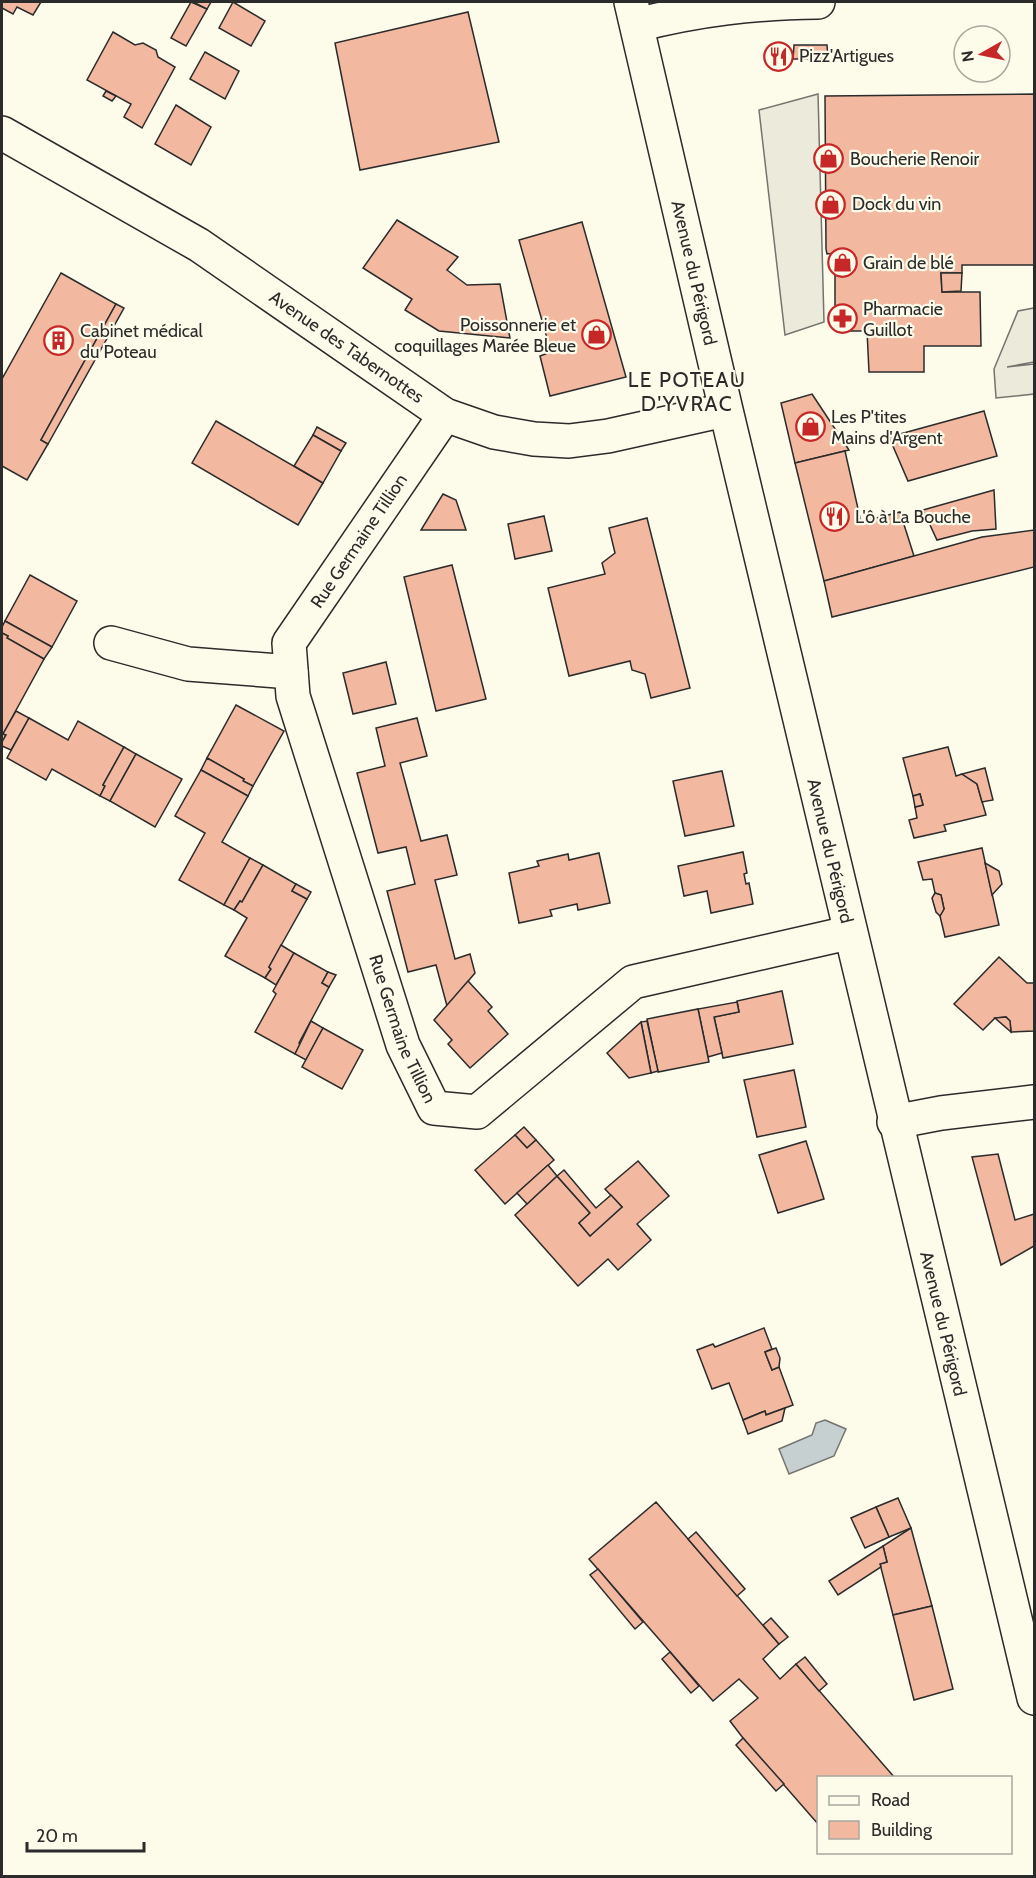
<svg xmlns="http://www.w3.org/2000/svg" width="1036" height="1878" font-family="Cabin,sans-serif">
<rect width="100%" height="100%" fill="#fdfbea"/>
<g fill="#eceadb" stroke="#74746e" stroke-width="1.5">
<path d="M818,94l6,228 -39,13 -26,-225z"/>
<path d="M1034,308v54l-27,5 27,-3v30l-38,4 -2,-29 24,-58z"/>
</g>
<path fill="#c7d0d0" stroke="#74746e" stroke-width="1.5" d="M825,1420l21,9 -12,27 -45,18 -10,-25 33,-14 4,-12z"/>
<g fill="#f2b8a0" stroke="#2b2b2b" stroke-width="1.5">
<path d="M2,2h39l-8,13 -16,-8 -4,7 -11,-6z"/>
<path d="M191,2l16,7 -21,37 -15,-8z"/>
<path d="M193,2h18l-4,7z"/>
<path d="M233,2l32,19 -14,25 -32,-18z"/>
<path d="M468,12l31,130 -139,28 -25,-127z"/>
<path d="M113,32l22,13 8,-2 13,7 2,7 17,10 -33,61 -18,-11 7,-13 -44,-24z"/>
<path d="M794,45h33l1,14h-35z"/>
<path d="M205,52l34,19 -14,28 -35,-20z"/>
<path d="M106,91l10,5 -4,5 -9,-5z"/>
<path d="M1034,94v171h-72v8h-21l1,19h38l1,54h-57v26h-55l-2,-41h-27l-1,-5h-4v-73l-8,1 -1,-5 -1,-153z"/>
<path d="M176,105l35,22 -20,38 -36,-21z"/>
<path d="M397,220l61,37 -11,13 20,15 33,-1 10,54 -71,-7 -34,-21 7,-11 -49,-31z"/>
<path d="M582,222l44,155 -76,19 -10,-40 11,-4 -32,-112z"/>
<path d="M61,273l55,31 -75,136 7,4 -21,36 -25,-14v-87z"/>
<path d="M941,273h21l-1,18 -19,1z"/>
<path d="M116,304l8,4 -76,136 -7,-4z"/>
<path d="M812,394l37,56 -54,13 -14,-60z"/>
<path d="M984,411l13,45 -89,25 -19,-44z"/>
<path d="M216,421l107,62 -25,42 -106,-62z"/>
<path d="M317,427l29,16 -5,8 -28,-16z"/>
<path d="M313,435l28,16 -18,32 -29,-17z"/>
<path d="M845,451l16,71 39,-10 14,44 -90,25 -29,-118z"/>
<path d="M994,490l2,39 -24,2 -35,9 -14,-30z"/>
<path d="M443,494l13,6 10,30h-45z"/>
<path d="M544,516l8,35 -37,8 -7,-35z"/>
<path d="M647,518l43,170 -39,10 -6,-24 -13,-4 -2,-9 -61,15 -21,-88 57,-14 -3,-11 13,-10 -6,-25z"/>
<path d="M1034,530v37l-202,50 -8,-36 158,-44z"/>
<path d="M452,565l34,134 -50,12 -32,-134z"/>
<path d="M30,575l47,26 -25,46 -47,-26z"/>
<path d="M5,621l47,26 -8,12 -37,-21 1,-2 -6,-3v-6z"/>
<path d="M2,633l6,3 -1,2 37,21 -41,75 3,1 -4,7z"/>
<path d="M386,662l10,42 -43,10 -10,-41z"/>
<path d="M236,705l48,26 -31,55 -10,-5 1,-2 -37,-21z"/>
<path d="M16,711l13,7 -18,32 -9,-4v-4l4,-7 -3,-1z"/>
<path d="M29,718l39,22 10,-19 46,26 -21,38 2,1 -5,10 -48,-27 -6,11 -39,-22z"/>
<path d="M417,718l10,38 -27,7 21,78 26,-6 10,40 -22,5 20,79 15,-5 5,19 -28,33 -11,-41 -28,7 -21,-81 28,-7 -9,-37 -28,6 -21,-80 28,-7 -9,-38z"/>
<path d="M124,747l12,7 -26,47 -10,-5 5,-10 -2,-1z"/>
<path d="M948,747l8,29 6,-2 15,10 9,31 -42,10 2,6 -32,7 -5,-18 8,-2 -2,-11 8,-2 -3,-11 -7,2 -10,-38z"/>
<path d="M136,754l46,25 -27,48 -45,-26z"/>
<path d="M207,758l37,21 -1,2 10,5 -5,10 -47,-26z"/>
<path d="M985,768l8,32 -11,2 -5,-18 -15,-10z"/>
<path d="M201,770l47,26 -26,46 28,16 -26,47 -45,-25 26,-47 -30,-17z"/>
<path d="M722,771l12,55 -49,10 -12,-55z"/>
<path d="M920,794l3,11 -8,2 -2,-11z"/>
<path d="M982,848l17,77 -54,12 -5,-21 4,-7 -3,-14 -6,-2 -3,-14 -9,1 -5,-18z"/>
<path d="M743,852l4,21 -3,1 2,10 3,-1 4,21 -42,9 -4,-22 -23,5 -6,-30z"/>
<path d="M599,853l11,50 -32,7 -1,-6 -27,6 2,6 -33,7 -10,-50 30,-7 -2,-5 31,-7 1,6z"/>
<path d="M250,858l13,7 -21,37 -2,-1 -6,9 -10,-5z"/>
<path d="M985,863l14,8 3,13 -10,11z"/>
<path d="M263,865l33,19 -4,7 15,8 -38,68 2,2 -6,9 -40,-22 22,-38 -13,-8 6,-9 2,1z"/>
<path d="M296,884l15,8 -4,7 -15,-8z"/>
<path d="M935,893l6,2 3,14 -4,7 -4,-4 -4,-14z"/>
<path d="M281,945l13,8 -18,32 -11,-7 6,-9 -2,-2z"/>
<path d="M294,953l34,19 -6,11 7,4 -30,56 1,2 -5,9 -40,-22 21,-38 -3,-3z"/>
<path d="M999,957l28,26h7v48l-23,1 -1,-11 -4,-4 -11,1 -12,12 -29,-26z"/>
<path d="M328,972l8,3 -7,12 -7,-4z"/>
<path d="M468,981l24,26 -4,4 20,23 -38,34 -22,-24 4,-4 -18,-20z"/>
<path d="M782,991l11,53 -70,14 -9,-41 25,-5 -2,-11z"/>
<path d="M737,1002l2,10 -25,5 8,36 -14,4 -10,-48z"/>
<path d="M698,1009l11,53 -51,10 -11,-53z"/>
<path d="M1006,1017l4,4 1,11 -16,-14z"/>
<path d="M311,1021l12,7 -17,32 -11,-6z"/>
<path d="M647,1021l11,50 -7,2 -10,-51z"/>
<path d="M641,1022l10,51 -22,5 -22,-25z"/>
<path d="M323,1028l40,22 -21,39 -40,-22z"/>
<path d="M794,1070l12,57 -49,10 -13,-57z"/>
<path d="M524,1127l12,13 -9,8 -12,-13z"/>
<path d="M515,1135l12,13 9,-8 18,20 -49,44 -30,-34z"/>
<path d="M806,1141l18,58 -46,14 -19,-58z"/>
<path d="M998,1154l17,66 19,-6v32l-33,19 -29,-108z"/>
<path d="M638,1161l31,35 -32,28 14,16 -33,30 -10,-11 -30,27 -63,-71 42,-39 33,37 -11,10 11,13 32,-29 -17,-18z"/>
<path d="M548,1165l9,11 -30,28 -10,-11z"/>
<path d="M564,1170l32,38 15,-13 11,12 -32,29 -11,-13 11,-10 -33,-37z"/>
<path d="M764,1328l8,21 -7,3 7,18 7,-3 14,38 -27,10 -1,-4 -22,9 -14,-37 -17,6 -15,-39 16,-6 2,3z"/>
<path d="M776,1348l4,10 -1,9 -7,3 -7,-18z"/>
<path d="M785,1408l-3,13 -34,13 -5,-14 22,-9 1,4z"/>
<path d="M898,1498l13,30 -22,9 -13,-30z"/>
<path d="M656,1502l123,142 -16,15 17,20 16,-15 99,114h-77v46l-75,-86 -13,-17 28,-23 -19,-19 -26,22 -124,-142z"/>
<path d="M876,1507l13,30 -24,11 -14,-30z"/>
<path d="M911,1528l21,78 -39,9 -13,-51 7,-2 -4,-16z"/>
<path d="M696,1532l49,57 -8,7 -49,-57z"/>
<path d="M883,1546l4,16 -7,2 1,3 -43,28 -9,-14z"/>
<path d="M598,1569l45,53 -8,7 -45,-54z"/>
<path d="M932,1606l21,83 -39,11 -21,-85z"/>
<path d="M771,1618l17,19 -9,7 -16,-19z"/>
<path d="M670,1652l29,34 -8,7 -29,-34z"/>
<path d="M805,1657l22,27 -8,7 -23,-27z"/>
<path d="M743,1738l41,46 -8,7 -40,-46z"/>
</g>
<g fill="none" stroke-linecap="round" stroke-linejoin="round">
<defs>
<g id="minor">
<path id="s1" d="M631,2c131,566 265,1131 403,1696"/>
<path d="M637,25c62,-16 117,-22 181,-23"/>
<path id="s2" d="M2,133l197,112 246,170 49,17 40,7 35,2 39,-5 117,-26"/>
<path id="s3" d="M445,415l-156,228 4,53 110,349 31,63 43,4 156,-130 215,-49"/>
<path d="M111,643l77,21 103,8"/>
<path d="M894,1122l47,-9 93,-11"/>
</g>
</defs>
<use href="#minor" stroke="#2b2b2b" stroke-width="36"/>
<use href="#minor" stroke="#fdfbea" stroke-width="33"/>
</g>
<defs>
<symbol id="restaurant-ring" viewBox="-11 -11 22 22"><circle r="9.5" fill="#fdfbea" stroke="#c62828" stroke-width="1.5"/><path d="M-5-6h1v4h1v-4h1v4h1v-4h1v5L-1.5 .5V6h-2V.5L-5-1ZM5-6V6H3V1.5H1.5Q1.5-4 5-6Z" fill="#c62828"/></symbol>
<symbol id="shop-ring" viewBox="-11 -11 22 22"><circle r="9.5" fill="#fdfbea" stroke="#c62828" stroke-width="1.5"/><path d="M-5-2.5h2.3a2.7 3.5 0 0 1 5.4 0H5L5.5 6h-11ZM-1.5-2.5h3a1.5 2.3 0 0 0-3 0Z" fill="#c62828"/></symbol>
<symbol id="pharmacy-ring" viewBox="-11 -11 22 22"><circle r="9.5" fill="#fdfbea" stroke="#c62828" stroke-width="1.5"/><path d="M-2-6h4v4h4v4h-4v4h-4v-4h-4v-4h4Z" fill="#c62828"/></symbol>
<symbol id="building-ring" viewBox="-11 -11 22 22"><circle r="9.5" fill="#fdfbea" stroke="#c62828" stroke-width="1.5"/><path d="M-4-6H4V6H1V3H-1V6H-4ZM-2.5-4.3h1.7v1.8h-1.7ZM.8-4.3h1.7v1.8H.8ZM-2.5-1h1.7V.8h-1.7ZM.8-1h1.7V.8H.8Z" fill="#c62828"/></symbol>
</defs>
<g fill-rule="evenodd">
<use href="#restaurant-ring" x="762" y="40" width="33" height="33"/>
<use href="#shop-ring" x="812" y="142" width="33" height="33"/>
<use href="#shop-ring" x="814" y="188" width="33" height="33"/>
<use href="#shop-ring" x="826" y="246" width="33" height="33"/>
<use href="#pharmacy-ring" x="826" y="302" width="33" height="33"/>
<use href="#shop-ring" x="580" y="318" width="33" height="33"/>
<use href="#building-ring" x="42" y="324" width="33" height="33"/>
<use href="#shop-ring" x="794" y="410" width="33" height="33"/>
<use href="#restaurant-ring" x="818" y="500" width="33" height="33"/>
</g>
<g text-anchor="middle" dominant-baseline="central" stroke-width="4.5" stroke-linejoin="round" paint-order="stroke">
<g font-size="18" fill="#2b2b2b" stroke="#fdfbea" text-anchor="start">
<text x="799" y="56">Pizz'Artigues</text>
<text x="850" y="159">Boucherie Renoir</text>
<text x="852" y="204">Dock du vin</text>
<text x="863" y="263">Grain de blé</text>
<text x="863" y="309">Pharmacie<tspan x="863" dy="21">Guillot</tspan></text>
<text x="576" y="325" text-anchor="end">Poissonnerie et<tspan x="576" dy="21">coquillages Marée Bleue</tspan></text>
<text x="80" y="331">Cabinet médical<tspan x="80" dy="21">du Poteau</tspan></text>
<text x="831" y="417">Les P'tites<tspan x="831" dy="21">Mains d'Argent</tspan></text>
<text x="855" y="517">L'ô à La Bouche</text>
</g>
<g font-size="18" fill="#2b2b2b" stroke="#fdfbea">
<text stroke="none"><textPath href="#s1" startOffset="278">Avenue du Périgord</textPath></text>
<text stroke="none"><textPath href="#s2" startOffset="406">Avenue des Tabernottes</textPath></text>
<text transform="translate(359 541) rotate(-56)">Rue Germaine Tillion</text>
<text stroke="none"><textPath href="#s1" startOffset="872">Avenue du Périgord</textPath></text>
<text stroke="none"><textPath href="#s3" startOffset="680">Rue Germaine Tillion</textPath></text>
<text stroke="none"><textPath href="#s1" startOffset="1358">Avenue du Périgord</textPath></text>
</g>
<g font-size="21" letter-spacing="1.5" fill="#2b2b2b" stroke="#fdfbea">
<text x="687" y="379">LE POTEAU<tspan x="687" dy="24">D'YVRAC</tspan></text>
</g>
</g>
<rect width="1036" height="1878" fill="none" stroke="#2b2b2b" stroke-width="6"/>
<rect x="817" y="1776" width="195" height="78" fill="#fdfbea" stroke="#a9a89e" stroke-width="1.5"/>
<rect x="829" y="1796" width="30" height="9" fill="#fdfbea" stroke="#a9a89e" stroke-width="1.5"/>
<text x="871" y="1806" font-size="18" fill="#2b2b2b">Road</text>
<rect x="829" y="1821" width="30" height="18" fill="#f2b8a0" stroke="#a9a89e" stroke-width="1.5"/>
<text x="871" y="1836" font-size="18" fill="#2b2b2b">Building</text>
<g transform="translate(982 54) rotate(261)"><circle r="28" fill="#fdfbea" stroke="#a9a89e" stroke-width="1.5"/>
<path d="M0-4.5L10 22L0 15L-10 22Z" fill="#c62828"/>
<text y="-9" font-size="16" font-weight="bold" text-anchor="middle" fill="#2b2b2b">N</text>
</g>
<path d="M27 1842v9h117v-9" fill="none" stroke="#2b2b2b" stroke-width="3"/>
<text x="36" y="1842" font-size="18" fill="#2b2b2b" stroke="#fdfbea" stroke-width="4.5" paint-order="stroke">20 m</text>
</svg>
